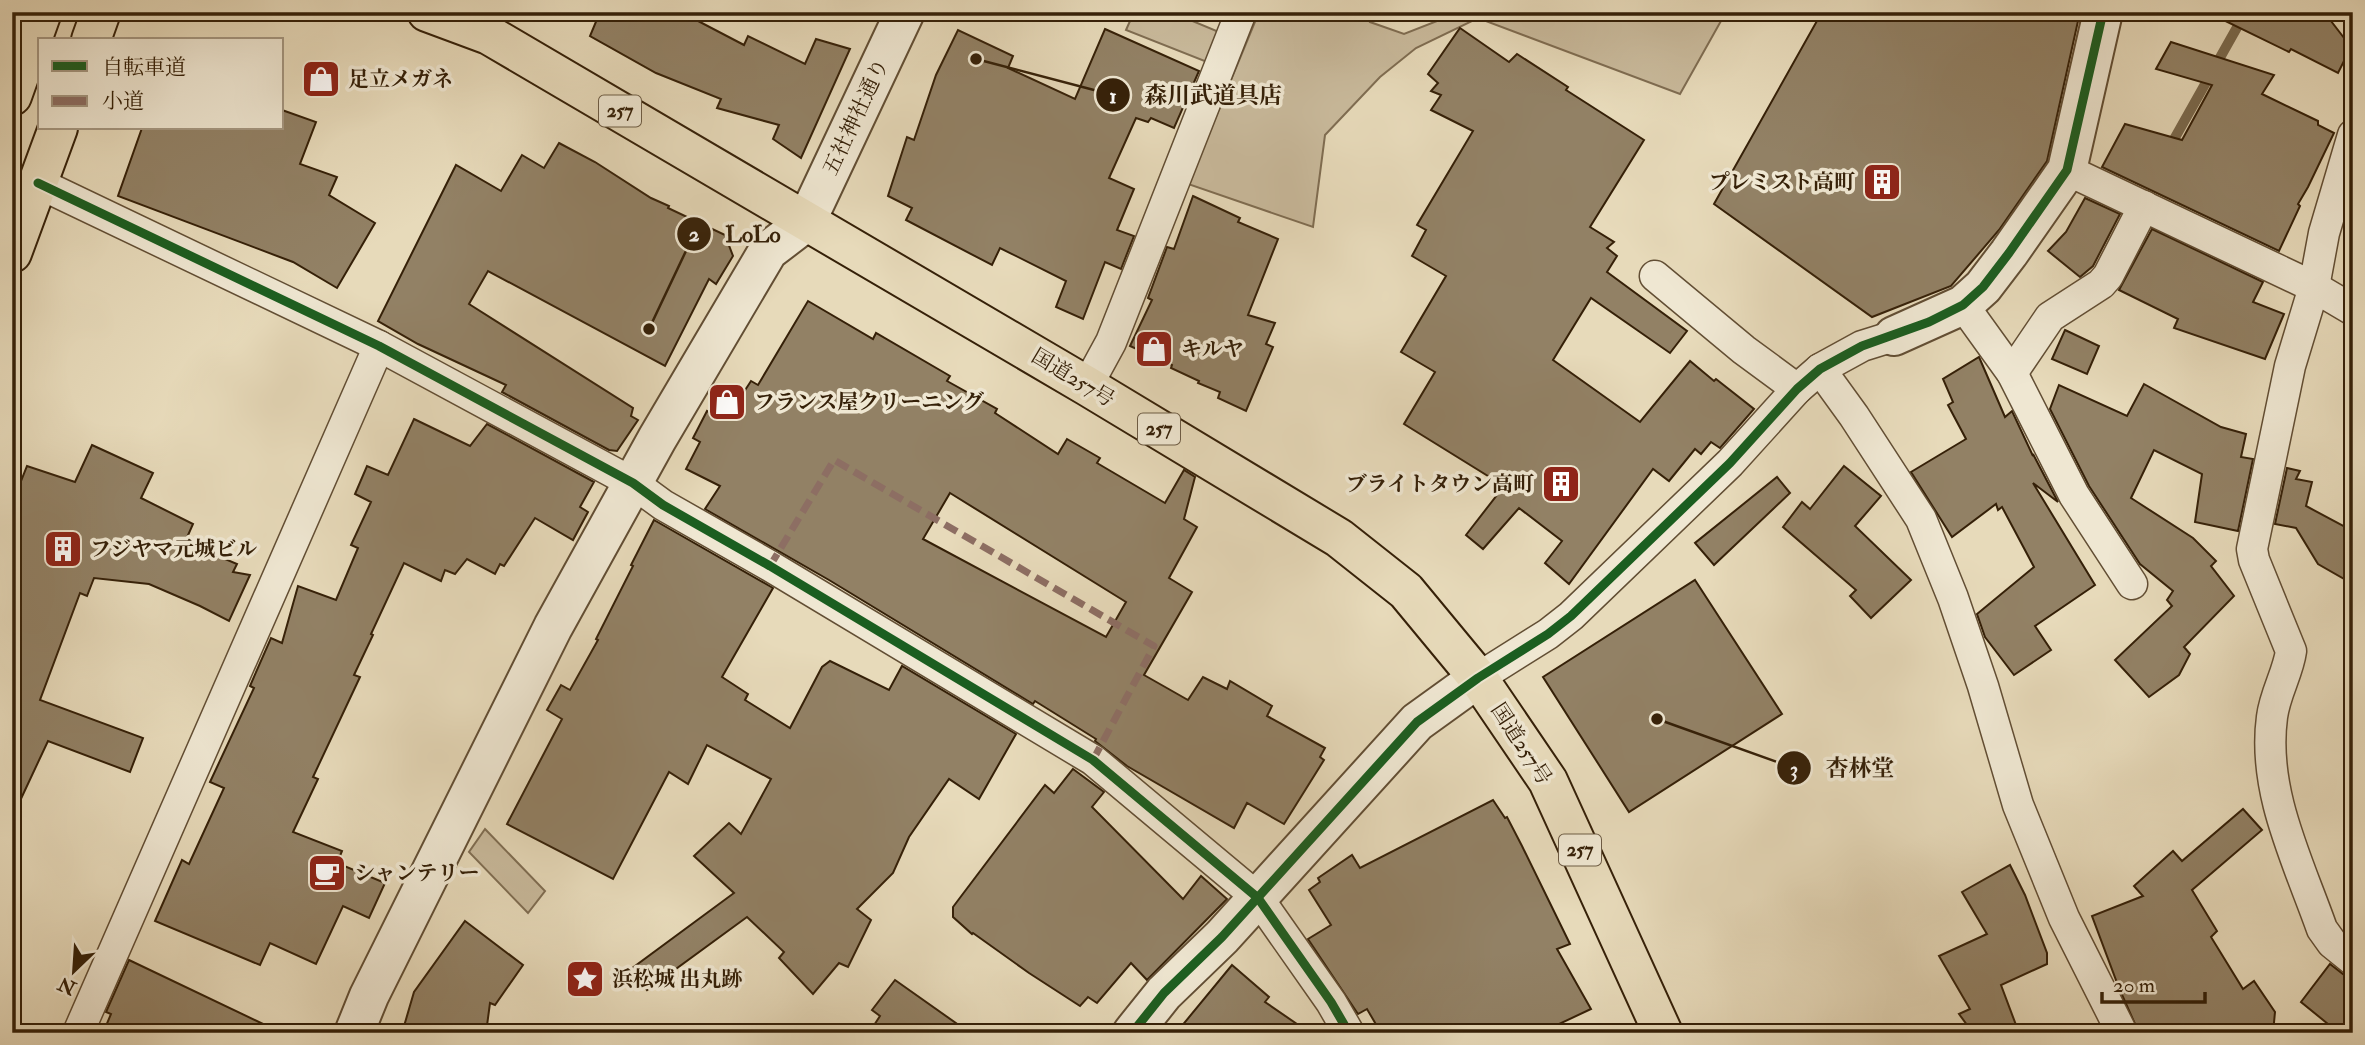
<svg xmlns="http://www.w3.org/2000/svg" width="2365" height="1045" font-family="'IM FELL Double Pica','Noto Serif JP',serif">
<rect width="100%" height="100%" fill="#e7daba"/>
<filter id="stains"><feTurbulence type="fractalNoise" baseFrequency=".00286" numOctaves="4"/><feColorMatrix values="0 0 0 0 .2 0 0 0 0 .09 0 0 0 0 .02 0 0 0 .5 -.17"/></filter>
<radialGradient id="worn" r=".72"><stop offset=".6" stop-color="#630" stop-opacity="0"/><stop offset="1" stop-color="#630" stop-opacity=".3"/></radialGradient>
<g fill="#c9ba9c" stroke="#7f6d52" stroke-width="2">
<path d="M1134,12h37l48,20 -12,30 -81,-32z"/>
<path d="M1259,12h114l-3,10 34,12 56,-22h63l17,5 3,-5h183l-46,82 -202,-76 -62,30 -36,29 -55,58 -12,92 -125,-43z"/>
<path d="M485,829l60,62 -17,22 -59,-61z"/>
</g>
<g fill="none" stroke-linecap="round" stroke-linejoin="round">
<path stroke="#7b6a4e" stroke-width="10" d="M2168,150l76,-135"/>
</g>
<g fill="#928165" stroke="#352008" stroke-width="2" fill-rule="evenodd">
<path d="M600,12h81l63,33 4,-9 57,28 11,-25 34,10 -49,109 -28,-19 6,-14 -62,-17 4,-9 -65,-26 -66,-37z"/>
<path d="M1822,12h258l-33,149 -48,69 -48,56 -79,31 -158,-113z"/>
<path d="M2207,12h117l27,35 -13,26 -47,-24 -2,3z"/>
<path d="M1460,28l49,34 8,-8 51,33 -2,3 78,50 -54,87 24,15 -7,6 10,8 -10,16 80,59 -17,22 -79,-55 -38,62 87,62 50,-61 24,20 2,-2 38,30 -34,39 -9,-6 -10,12 -6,-5 -26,32 -16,-12 -84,115 -24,-21 17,-22 -43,-33 -36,41 -17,-14 38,-49 -100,-62 31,-52 -34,-20 45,-76 -34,-20 14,-26 -9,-5 56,-94 -42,-21 10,-15 -10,-4 7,-8 -10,-9z"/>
<path d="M1105,29l94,42 -25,57 -23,-10 -3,4 -12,-4 -27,60 25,11 -17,41 17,6 -13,33 -16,-7 -22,57 -27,-12 10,-26 -66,-33 -8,17 -86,-45 6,-12 -24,-12 19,-59 7,3 22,-65 22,-45 55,26 -5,12 67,31z"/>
<path d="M2171,42l103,33 -12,19 56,27v4l16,8 -26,54 -10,17 2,2 -21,45 -177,-84 23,-43 57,16 30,-55 -56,-16z"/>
<path d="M282,110l34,12 -16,42 37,13 -8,18 46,28 -38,65 -44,-26 -175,-66 24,-68h140z"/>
<path d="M559,143l36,19 56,36 18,8 -1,2 57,27 8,21 -17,28 -7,-5 -44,87 -177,-95 -19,33 164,104 -2,8 7,4 -21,31 -8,-1 -107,-58 4,-7 -88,-41 -40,-23 78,-156 45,26 21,-36 22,13z"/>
<path d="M1193,196l47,22 -2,4 40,17 -30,76 27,8 -9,21 7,3 -27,64 -28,-13 2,-6 -22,-9 1,-2 -28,-13 1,-3 -42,-19 22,-46 -4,-2 19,-51 7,2z"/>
<path d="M2085,198l35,16 -27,52 -13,11 -32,-26 18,-19z"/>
<path d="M2152,229l111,53 -10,20 31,12 -19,45 -91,-31 4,-9 -59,-29z"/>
<path d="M808,301l65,38 3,-6 74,43 -3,5 50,28 -2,4 63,41 9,-15 33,19 -3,5 68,40 19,-33 11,7 -11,42 13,8 -28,51 23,14 -48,83 44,25 15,-23 24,12 3,-8 42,25 -5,10 58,32 -5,9 4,3 -40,64 -37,-21 -13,25 -107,-62 -32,-25 1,-2 -61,-38 -2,3 -204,-124 -124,-71 15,-23 -34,-17 14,-27 -7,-4 14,-27 5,3 13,-25 15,9 11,-17 7,4zM950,493l176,109 -20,35 -183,-98z"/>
<path d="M2065,330l34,16 -12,28 -35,-15z"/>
<path d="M1979,357l26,60 7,-6 21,45v-2l25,48 -25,-19 62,102 -60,41 16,24 -37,25 -29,-38 -8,-23 57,-47 -32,-60 -4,3 -2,-6 -44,33 -41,-65 55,-33 -18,-34 5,-3 -10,-23z"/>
<path d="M2144,384l77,43 25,7 -5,23 12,2 -15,72 -43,-9 7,-48 -48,-24 -23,48 62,40 23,23 -5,5 23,30 -50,51 6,7 -11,21 -30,22 -34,-37 57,-54 -5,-6 6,-9 -33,-27 -51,-78 -39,-77 9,-24 68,31z"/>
<path d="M414,419l56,27 17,-22 107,58 -14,25 8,5 -15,28 -38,-22 -31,48 -4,-2 -5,10 -28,-15 -12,15 -10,-4 -4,11 -37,-18 -33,71 2,1 -19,40 6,2 -47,100 5,2 -25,53 49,19 -5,12 48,20 -16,35 -26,-12 -27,58 -46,-21 -10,22 -105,-44 27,-61 7,4 35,-76 -14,-6 44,-94 -4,-2 21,-48 11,5 16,-57 38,14 22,-52 -7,-3 20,-43 -16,-8 12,-28 21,9z"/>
<path d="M92,445l61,28 -12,25 52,26 -8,18 52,22 -4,8 17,3 -21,46 -29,-15 -51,-22 -55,-6 -7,18 -7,-3 -40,107 103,38 -13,34 -82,-31 -36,77v-314l15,-38 48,16z"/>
<path d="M1844,466l37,30 -26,30 56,54 -40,38 -21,-22 6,-6 -73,-63 19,-25 8,7z"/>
<path d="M2287,468l13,3 -4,8 16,3 -6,24 47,25v53l-35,-20 -22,-36 -21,-4z"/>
<path d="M1777,477l13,16 -76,72 -19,-22z"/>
<path d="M654,520l119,68 -51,89 26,17 -3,6 45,28 32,-61 8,-6 59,29 13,-24 114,68 -37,65 -30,-20 -40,58 -16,36 -36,36 14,11 -23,47 -9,-4 -26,31 -34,-36 5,-6 -37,-35 -100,73 -16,-21 103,-76 -40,-37 35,-33 12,11 30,-55 -64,-34 -19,39 -19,-12 -56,107 -106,-55 55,-105 -15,-9 14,-25 9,5 28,-50 -2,-1 37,-73 -2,-1z"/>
<path d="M1695,580l87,134 -153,98 -86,-135z"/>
<path d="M1073,769l31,23 -12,15 91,92 18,-23 26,23 -80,81 -16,-17 -34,40 -9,-6 -8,9 -51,-33 -56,-40 -1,1 -19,-17v-10l92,-122 9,8z"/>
<path d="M1493,800l12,18 2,-1 15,29 48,98 -13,5 34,60 -51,24h-159l-14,-24 -9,5 -50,-75 23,-14 -22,-35 11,-8 -2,-4 34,-23 8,13z"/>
<path d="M2243,809l19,21 -70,60 25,41 -6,6 32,52 11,-8 21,31 -2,21h-134l-20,-45 -27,-72 51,-20 -9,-10 39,-35 9,10z"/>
<path d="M2010,865l15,30 22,58v11l-46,21 18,48h-46l-14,-19 11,-5 -31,-53 48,-22 -25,-42z"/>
<path d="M465,921l58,44 -28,40 -5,-2 -4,30h-84l12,-41z"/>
<path d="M129,960l153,73h-179l8,-19 -5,-2z"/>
<path d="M2330,964l13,10 10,4v55h-14l-38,-31z"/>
<path d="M1232,965l37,32 -4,5 45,31h-134z"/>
<path d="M895,980l75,53h-101l11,-17 -8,-6z"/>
</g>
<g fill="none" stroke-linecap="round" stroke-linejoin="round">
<defs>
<g id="minor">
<path d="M2353,135l-29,98 -10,54 -24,79 -38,183 2,11 37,91c-3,22 -16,42 -19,66 -10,74 26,144 50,212l10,14 21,17"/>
<path d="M2067,170l247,117 39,23"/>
<path d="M38,183l341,163 254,137 30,22 107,61 323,194 165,138 73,104 18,31"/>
<path d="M1655,276l89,74 53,39"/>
<path d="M1963,305l49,68 62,122 58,89"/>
<path d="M1820,369l34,47 67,103 32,79 30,88 35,119 46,113 58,115"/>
<path d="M2012,373l38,-56 51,-33 7,-8 36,-70"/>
<path d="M1087,386l24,-44 130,-330"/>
<path d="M1478,678l70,-44 23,-18 159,-153 67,-74 23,-20 42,-23 32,-10"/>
<path d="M78,1033l301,-687"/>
</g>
<g id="tertiary">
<path d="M1894,336l69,-31 20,-18 26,-34 58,-83 36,-158"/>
<path d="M354,1033l15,-37 184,-369 104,-188 111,-188 38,-29 99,-210"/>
<path d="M1132,1033l32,-40 58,-56 195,-215 61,-44"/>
</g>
<g id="trunk">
<path d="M427,12l62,23 598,351 252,152 67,53 72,87 70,103 115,252"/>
<path d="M91,40l10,-28"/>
<path d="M12,96l30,-84"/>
<path d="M12,253l46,-125"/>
</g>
</defs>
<use href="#minor" stroke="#624e34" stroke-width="33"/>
<use href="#tertiary" stroke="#624e34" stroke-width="42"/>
<use href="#trunk" stroke="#352008" stroke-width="42"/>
<use href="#minor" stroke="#efe7d2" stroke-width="30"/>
<use href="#tertiary" stroke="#efe7d2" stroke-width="38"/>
<use href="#trunk" stroke="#e7daba" stroke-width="38"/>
<path stroke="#8d6e63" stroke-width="7" stroke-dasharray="14 7" stroke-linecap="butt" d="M770,566l64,-106 320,186 -61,114"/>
<defs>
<g id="cycleway">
<path d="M38,183l341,163 254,137 30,22 107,61 323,194 165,138 73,104 18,31"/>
<path d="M1132,1033l32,-40 58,-56 195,-215 61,-44 70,-44 23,-18 159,-153 67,-74 23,-20 42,-23 67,-24 34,-17 20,-18 26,-34 58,-83 36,-158"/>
</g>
</defs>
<use href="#cycleway" stroke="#efe7d2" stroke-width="13"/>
<use href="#cycleway" stroke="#1b5e20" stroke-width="9"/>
</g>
<defs>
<symbol id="shop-square" viewBox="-11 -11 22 22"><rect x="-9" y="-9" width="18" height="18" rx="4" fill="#8f2418" stroke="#efe7d2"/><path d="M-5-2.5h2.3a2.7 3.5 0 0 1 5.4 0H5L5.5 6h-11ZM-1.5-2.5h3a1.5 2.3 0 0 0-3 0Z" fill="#fff"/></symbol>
<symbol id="building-square" viewBox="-11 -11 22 22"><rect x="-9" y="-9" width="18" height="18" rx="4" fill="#8f2418" stroke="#efe7d2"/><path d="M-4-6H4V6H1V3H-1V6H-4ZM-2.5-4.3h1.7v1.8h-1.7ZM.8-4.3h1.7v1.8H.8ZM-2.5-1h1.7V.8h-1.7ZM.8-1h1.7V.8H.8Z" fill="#fff"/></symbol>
<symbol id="cafe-square" viewBox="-11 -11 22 22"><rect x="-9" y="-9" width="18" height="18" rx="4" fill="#8f2418" stroke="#efe7d2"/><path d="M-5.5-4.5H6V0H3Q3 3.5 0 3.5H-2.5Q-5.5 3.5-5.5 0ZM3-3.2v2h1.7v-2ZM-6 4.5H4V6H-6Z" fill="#fff"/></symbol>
<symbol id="sight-square" viewBox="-11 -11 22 22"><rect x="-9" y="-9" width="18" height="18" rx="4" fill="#8f2418" stroke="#efe7d2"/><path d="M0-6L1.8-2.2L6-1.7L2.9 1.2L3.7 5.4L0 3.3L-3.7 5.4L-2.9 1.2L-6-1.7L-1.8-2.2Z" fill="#fff"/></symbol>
</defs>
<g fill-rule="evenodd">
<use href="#shop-square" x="299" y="57" width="44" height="44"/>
<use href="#building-square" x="1860" y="160" width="44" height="44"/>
<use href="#shop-square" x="1132" y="327" width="44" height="44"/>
<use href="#shop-square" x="705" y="380" width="44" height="44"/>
<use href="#building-square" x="1539" y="462" width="44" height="44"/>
<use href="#building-square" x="41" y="527" width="44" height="44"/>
<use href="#cafe-square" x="305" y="851" width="44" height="44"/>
<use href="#sight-square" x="563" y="957" width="44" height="44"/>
</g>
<g text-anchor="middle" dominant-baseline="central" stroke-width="7" stroke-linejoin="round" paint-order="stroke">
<g fill="#efe7d2" stroke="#6d5c45" stroke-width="2">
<rect x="599" y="95.5" width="42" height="31" rx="5"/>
<rect x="1138" y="413.5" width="42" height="31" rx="5"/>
<rect x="1559" y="834.5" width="42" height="31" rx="5"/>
</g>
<g font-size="19" font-weight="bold" fill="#352008">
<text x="620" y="111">257</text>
<text x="1159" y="429">257</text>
<text x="1580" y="850">257</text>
</g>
<g font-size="21" font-weight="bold" fill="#352008" stroke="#efe7d2" text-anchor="start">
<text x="348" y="79">足立メガネ</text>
<text x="1855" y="182" text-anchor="end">プレミスト高町</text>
<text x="1181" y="349">キルヤ</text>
<text x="754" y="402">フランス屋クリーニング</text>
<text x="1534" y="484" text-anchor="end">ブライトタウン高町</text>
<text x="90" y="549">フジヤマ元城ビル</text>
<text x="354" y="873">シャンテリー</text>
<text x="612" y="979">浜松城 出丸跡</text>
</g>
<g font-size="21" fill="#352008" stroke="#efe7d2">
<text transform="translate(856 117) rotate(-65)">五社神社通り</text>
<text transform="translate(1073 378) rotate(31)">国道257号</text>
<text transform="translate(1521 744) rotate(57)">国道257号</text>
</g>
</g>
<path fill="none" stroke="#352008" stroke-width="2.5" d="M976 59L1113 95M649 329L694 234M1657 719L1794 768"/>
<g fill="#352008" stroke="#efe7d2" stroke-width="2.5">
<circle cx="976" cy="59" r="7"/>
<circle cx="649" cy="329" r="7"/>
<circle cx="1657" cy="719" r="7"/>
<circle cx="1113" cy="95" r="18"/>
<circle cx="694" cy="234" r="18"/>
<circle cx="1794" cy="768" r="18"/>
</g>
<g font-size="21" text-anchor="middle" font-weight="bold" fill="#fff">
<text x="1113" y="103">1</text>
<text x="694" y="241">2</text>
<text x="1794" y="776">3</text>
</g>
<g font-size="23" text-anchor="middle" font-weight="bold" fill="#352008" stroke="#efe7d2" stroke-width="7" stroke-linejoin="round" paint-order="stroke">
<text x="1213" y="103">森川武道具店</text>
<text x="753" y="242">LoLo</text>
<text x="1860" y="776">杏林堂</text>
</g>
<rect width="2365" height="1045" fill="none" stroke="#e7daba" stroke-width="42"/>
<rect x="14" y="14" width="2337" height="1017" fill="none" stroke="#352008" stroke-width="3.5"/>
<rect x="21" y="21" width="2323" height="1003" fill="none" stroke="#352008" stroke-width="2"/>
<rect x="38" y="38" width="245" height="91" fill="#efe7d2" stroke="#a59781" stroke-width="2"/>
<rect x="52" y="61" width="35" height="10" fill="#1b5e20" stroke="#a59781" stroke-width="2"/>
<text x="102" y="74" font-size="21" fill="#352008">自転車道</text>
<rect x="52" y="96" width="35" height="10" fill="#8d6e63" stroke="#a59781" stroke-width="2"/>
<text x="102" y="108" font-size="21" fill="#352008">小道</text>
<g transform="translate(74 971) rotate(205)" stroke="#efe7d2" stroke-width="5" paint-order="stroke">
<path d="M0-5L12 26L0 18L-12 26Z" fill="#352008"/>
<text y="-10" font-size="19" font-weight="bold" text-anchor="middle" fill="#352008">N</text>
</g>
<path d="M2102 992v10h103v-10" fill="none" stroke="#352008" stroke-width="3.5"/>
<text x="2113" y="992" font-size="21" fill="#352008" stroke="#efe7d2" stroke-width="5" paint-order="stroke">20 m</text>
<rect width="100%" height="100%" filter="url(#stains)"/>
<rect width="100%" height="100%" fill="url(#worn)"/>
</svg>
